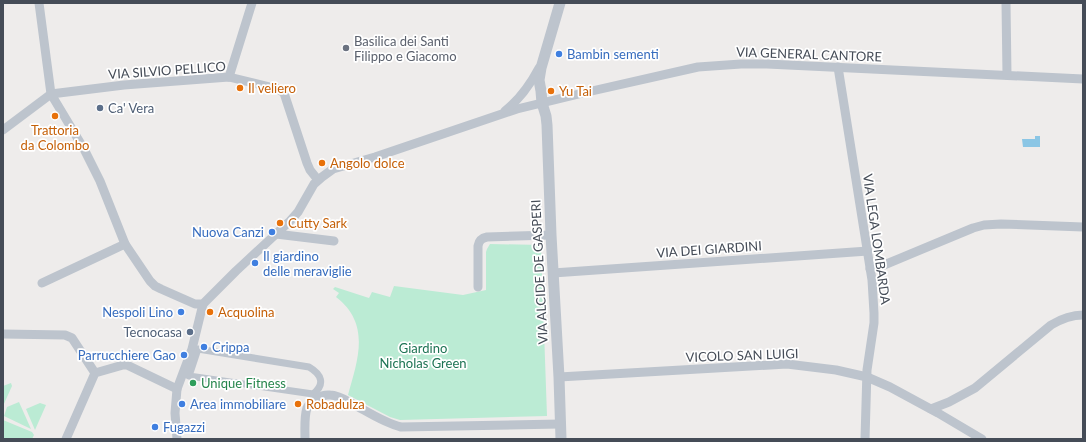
<svg xmlns="http://www.w3.org/2000/svg" width="1086" height="442" font-family="Lato,sans-serif">
<rect width="100%" height="100%" fill="#eeeceb"/>
<g fill="#bbebd4">
<path d="M490,244l51,1 6,171 -147,4 -10,-3 -42,-22c10,-36 23,-71 -12,-98l3,-4 -6,-4 2,-2 34,11 3,-6 18,5 4,-11 69,9 23,-5v-38l1,-3z"/>
<path d="M11,383l1,3 -9,20v-20z"/>
<path d="M19,402l12,27 -27,-13 3,-9z"/>
<path d="M40,403l6,2 -11,25 -9,-21z"/>
<path d="M3,420l29,12 2,3 -2,4h-29z"/>
</g>
<path fill="#8bc6e5" d="M1035,136h5v11h-17l-1,-8h13z"/>
<g fill="none" stroke-linecap="round" stroke-linejoin="round">
<path stroke="#bdc4cd" stroke-width="7" d="M198,349l111,18c12,7 17,17 4,27l-124,-18z"/>
<g stroke="#bdc4cd" stroke-width="9">
<path d="M39,3l12,91 33,55 16,32 25,63 25,37 5,5 6,3 34,15h8l33,-33 54,-50 8,-9 16,-28 8,-7 11,-8 42,-12 142,-48 66,-16 115,-26 43,-3h26l316,15"/>
<path d="M1006,3l1,72"/>
<path d="M838,67l34,213 2,33v10l-7,47 -2,69"/>
<path d="M229,77l23,-74"/>
<path d="M505,111c15,-12 25,-26 34,-43"/>
<path d="M3,130l48,-36 73,-9 105,-8 49,12 6,4 23,70 3,7 8,10"/>
<path d="M276,234l58,7"/>
<path d="M870,269l14,-4 89,-37 11,-3 17,-1 82,3"/>
<path d="M553,273l315,-22"/>
<path d="M42,283l83,-39"/>
<path d="M478,287v-41c1,-6 4,-8 9,-9l64,-2"/>
<path d="M3,334l62,1 7,3 23,35"/>
<path d="M559,377l228,-13 49,6 31,7 23,10 48,26 44,26"/>
<path d="M931,409l18,-7 26,-14 76,-63c10,-6 20,-10 32,-10"/>
<path d="M66,439l29,-66 28,-8h4l50,24"/>
<path d="M177,439l-2,-26 2,-24 15,-40 11,-45"/>
<path d="M305,439c0,-10 -1,-22 2,-31 4,-8 14,-14 23,-13 8,0 16,5 23,9 15,8 31,19 48,23l159,-3"/>
</g>
<path stroke="#bdc4cd" stroke-width="11" d="M560,3l-19,65 -2,12 2,11 1,12 4,13 1,9 4,110 8,142 2,62"/>
</g>
<circle fill="#6b7280" stroke="#fff" stroke-width="1.5" cx="346" cy="48" r="4"/>
<g fill="#3f7fe0" stroke="#fff" stroke-width="1.5">
<circle cx="559" cy="54" r="4"/>
<circle cx="272" cy="232" r="4"/>
<circle cx="255" cy="263" r="4"/>
<circle cx="181" cy="312" r="4"/>
<circle cx="204" cy="347" r="4"/>
<circle cx="184" cy="355" r="4"/>
<circle cx="182" cy="404" r="4"/>
<circle cx="155" cy="427" r="4"/>
</g>
<g fill="#e8710a" stroke="#fff" stroke-width="1.5">
<circle cx="240" cy="88" r="4"/>
<circle cx="551" cy="91" r="4"/>
<circle cx="55" cy="116" r="4"/>
<circle cx="322" cy="163" r="4"/>
<circle cx="280" cy="223" r="4"/>
<circle cx="210" cy="312" r="4"/>
<circle cx="298" cy="404" r="4"/>
</g>
<g fill="#5c6f8a" stroke="#fff" stroke-width="1.5">
<circle cx="100" cy="108" r="4"/>
<circle cx="190" cy="332" r="4"/>
</g>
<circle fill="#2e9e5b" stroke="#fff" stroke-width="1.5" cx="193" cy="383" r="4"/>
<g text-anchor="middle" dominant-baseline="central" stroke-width="3.5" stroke-linejoin="round" paint-order="stroke">
<g font-size="13" fill="#5b616d" stroke="#fff" text-anchor="start">
<text x="354" y="41">Basilica dei Santi<tspan x="354" dy="15">Filippo e Giacomo</tspan></text>
</g>
<g font-size="13" fill="#366cbe" stroke="#fff" text-anchor="start">
<text x="567" y="54">Bambin sementi</text>
<text x="264" y="232" text-anchor="end">Nuova Canzi</text>
<text x="263" y="256">Il giardino<tspan x="263" dy="15">delle meraviglie</tspan></text>
<text x="173" y="312" text-anchor="end">Nespoli Lino</text>
<text x="212" y="347">Crippa</text>
<text x="176" y="355" text-anchor="end">Parrucchiere Gao</text>
<text x="190" y="404">Area immobiliare</text>
<text x="163" y="427">Fugazzi</text>
</g>
<g font-size="13" fill="#454c57" stroke="#fff">
<text transform="translate(809 54) rotate(2)">VIA GENERAL CANTORE</text>
<text transform="translate(167 70) rotate(-4)">VIA SILVIO PELLICO</text>
<text transform="translate(877 239) rotate(82)">VIA LEGA LOMBARDA</text>
<text transform="translate(709 249) rotate(-4)">VIA DEI GIARDINI</text>
<text transform="translate(539 272) rotate(-93)">VIA ALCIDE DE GASPERI</text>
<text transform="translate(742 355) rotate(-2)">VICOLO SAN LUIGI</text>
</g>
<g font-size="13" fill="#c56008" stroke="#fff" text-anchor="start">
<text x="248" y="88">Il veliero</text>
<text x="559" y="91">Yu Tai</text>
<text x="55" y="130" text-anchor="middle">Trattoria<tspan x="55" dy="15">da Colombo</tspan></text>
<text x="330" y="163">Angolo dolce</text>
<text x="288" y="223">Cutty Sark</text>
<text x="218" y="312">Acquolina</text>
<text x="306" y="404">Robadulza</text>
</g>
<g font-size="13" fill="#4e5e75" stroke="#fff" text-anchor="start">
<text x="108" y="108">Ca' Vera</text>
<text x="182" y="332" text-anchor="end">Tecnocasa</text>
</g>
<g font-size="13" fill="#1c7353" stroke="#fff">
<text x="423" y="348">Giardino<tspan x="423" dy="15">Nicholas Green</tspan></text>
</g>
<g font-size="13" fill="#27864d" stroke="#fff" text-anchor="start">
<text x="201" y="383">Unique Fitness</text>
</g>
</g>
<rect width="1086" height="442" fill="none" stroke="#454c57" stroke-width="8"/>
</svg>
